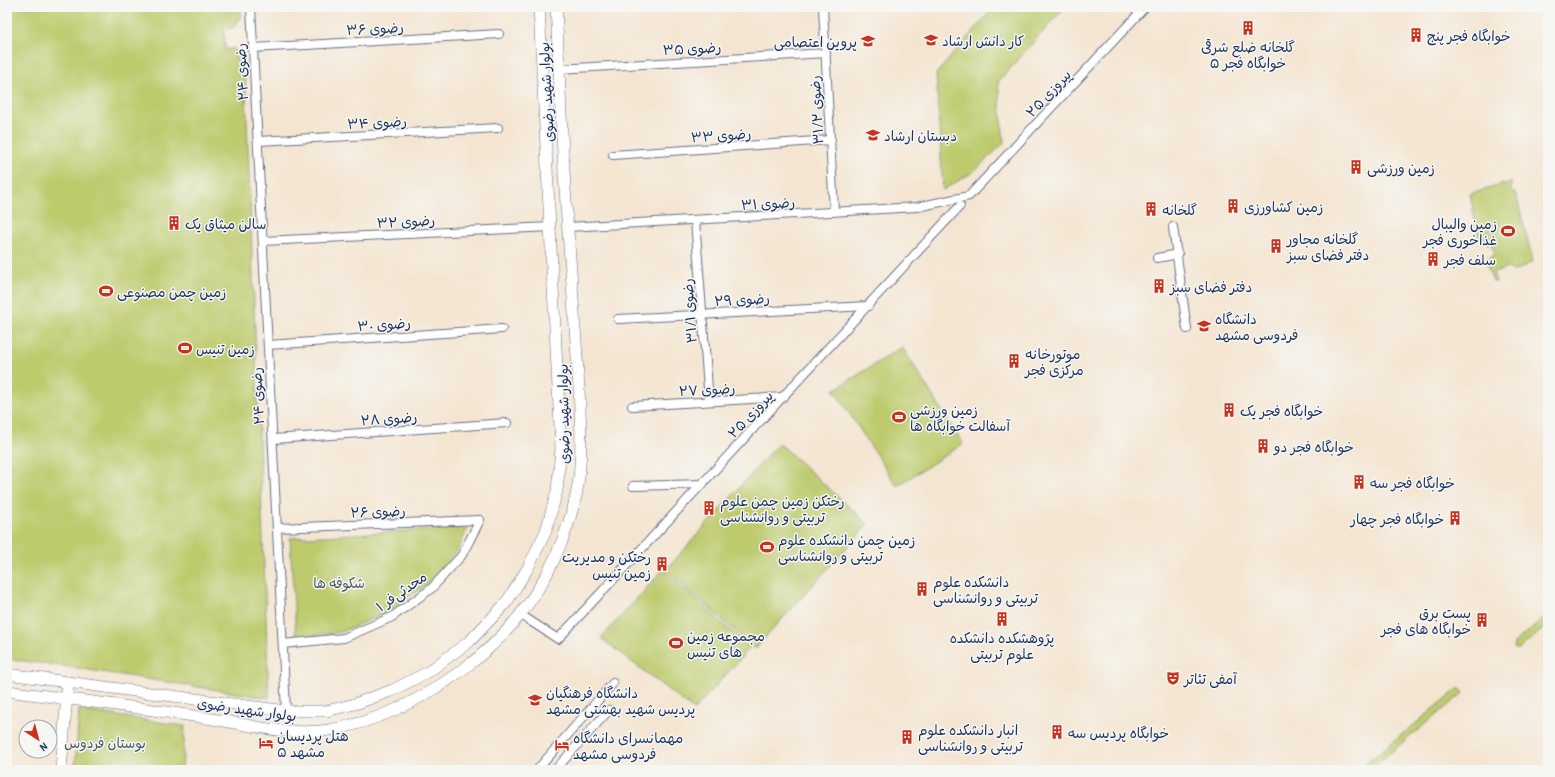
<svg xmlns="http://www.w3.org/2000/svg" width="1555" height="777" font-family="'Patrick Hand','Playpen Sans Arabic',sans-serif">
<rect width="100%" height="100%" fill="#f6f6f2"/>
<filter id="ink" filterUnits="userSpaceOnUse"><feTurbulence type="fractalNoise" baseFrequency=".025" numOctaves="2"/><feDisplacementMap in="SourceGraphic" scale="8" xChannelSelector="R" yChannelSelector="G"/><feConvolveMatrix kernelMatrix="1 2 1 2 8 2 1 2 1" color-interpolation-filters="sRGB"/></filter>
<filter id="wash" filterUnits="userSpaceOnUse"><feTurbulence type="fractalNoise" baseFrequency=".012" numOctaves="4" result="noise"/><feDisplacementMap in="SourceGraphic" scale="16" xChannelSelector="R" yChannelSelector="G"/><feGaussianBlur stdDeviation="0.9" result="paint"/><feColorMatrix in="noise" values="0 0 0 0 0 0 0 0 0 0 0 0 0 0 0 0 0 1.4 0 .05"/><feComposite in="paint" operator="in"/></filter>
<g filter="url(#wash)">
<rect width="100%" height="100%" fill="#f4e5d1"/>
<g fill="#bdcb6d" stroke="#6c7d66">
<path d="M7,7h233l1,10 -8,11 -9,1 1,20h10v9h4v11h6l24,629 -199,-31 -63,-8z"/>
<path d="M994,7h71l-67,75 6,61 -31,29 -30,18 -7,-116z"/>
<path d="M1511,182v10l5,2 17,68 -19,9 -6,-3 -15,4 3,10h-3l-7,-19 2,-4 6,-5 -2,-9 -13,-6 -9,-45z"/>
<path d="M902,347l61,97 -66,42 -63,-96z"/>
<path d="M779,443l89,81 -113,125 -89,-79z"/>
<path d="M468,527l-11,25 -31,33 -38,27 -47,20 -45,6 -6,-100z"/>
<path d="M663,570l87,78 -56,62 -93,-72z"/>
<path d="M1548,615v10l-29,24h-5l-1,-2 1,-4z"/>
<path d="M1458,689h2l3,2 -1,3 -93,76h-11z"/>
<path d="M79,710l106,16 -3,44h-107z"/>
</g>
</g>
<g filter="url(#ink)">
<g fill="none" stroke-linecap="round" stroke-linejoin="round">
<defs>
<g id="street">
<path d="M251,7l35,704"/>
<path d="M823,7l11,205"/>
<path d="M253,48l246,-14"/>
<path d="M559,69l267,-16"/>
<path d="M258,141l240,-13"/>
<path d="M613,155l218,-15"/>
<path d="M695,220l14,181"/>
<path d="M568,227l349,-20 52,-11 176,-189"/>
<path d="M1173,227l14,102"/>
<path d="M263,241l288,-14"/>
<path d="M1157,258l21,-4"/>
<path d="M618,319l250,-13"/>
<path d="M268,345l234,-16"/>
<path d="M632,406l152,-9"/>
<path d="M273,439l234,-16"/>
<path d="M633,486l70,-2"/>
<path d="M277,528l203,-8 -18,35 -30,33 -40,29 -48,21 -61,6"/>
<path d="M521,615l37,24 402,-433"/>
<path d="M537,770l76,-87"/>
<path d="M555,770l54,-60"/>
</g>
<g id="secondary">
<path d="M7,674l279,37h40l29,-7 38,-14 35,-18 42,-31 36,-38 22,-35 18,-37 11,-40 4,-43 -22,-441"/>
<path d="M7,691c70,9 141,17 211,29 37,6 73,16 111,10 49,-8 94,-31 133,-60 60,-43 97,-102 114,-174 7,-34 5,-71 3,-106 -3,-53 -7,-106 -11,-159 -6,-74 -8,-149 -12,-224"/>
<path d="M61,770l7,-88"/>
</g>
</defs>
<use href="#street" stroke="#676f86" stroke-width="10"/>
<use href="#secondary" stroke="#676f86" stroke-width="12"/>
<use href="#street" stroke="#fff" stroke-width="8"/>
<use href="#secondary" stroke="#fff" stroke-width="11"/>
</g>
</g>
<defs>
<symbol id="building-bare" viewBox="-9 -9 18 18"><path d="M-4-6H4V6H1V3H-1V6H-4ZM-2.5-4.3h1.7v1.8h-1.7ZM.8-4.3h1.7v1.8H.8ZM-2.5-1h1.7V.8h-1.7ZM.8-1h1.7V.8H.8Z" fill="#c8321e" stroke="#f6f6f2" stroke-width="2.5" paint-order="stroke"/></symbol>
<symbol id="school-bare" viewBox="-9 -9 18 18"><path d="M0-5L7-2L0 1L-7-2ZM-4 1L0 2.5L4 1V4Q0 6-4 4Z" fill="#c8321e" stroke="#f6f6f2" stroke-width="2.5" paint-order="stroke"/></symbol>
<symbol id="stadium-bare" viewBox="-9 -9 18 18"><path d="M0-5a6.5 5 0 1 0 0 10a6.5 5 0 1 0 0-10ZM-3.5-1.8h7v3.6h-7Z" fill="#c8321e" stroke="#f6f6f2" stroke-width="2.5" paint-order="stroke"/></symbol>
<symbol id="university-bare" viewBox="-9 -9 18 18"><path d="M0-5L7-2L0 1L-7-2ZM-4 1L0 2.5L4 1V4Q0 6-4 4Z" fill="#c8321e" stroke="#f6f6f2" stroke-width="2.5" paint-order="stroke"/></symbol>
<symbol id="theatre-bare" viewBox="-9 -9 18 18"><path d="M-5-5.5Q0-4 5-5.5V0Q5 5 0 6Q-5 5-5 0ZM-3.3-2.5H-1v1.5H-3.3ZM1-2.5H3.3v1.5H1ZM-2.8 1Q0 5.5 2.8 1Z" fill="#c8321e" stroke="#f6f6f2" stroke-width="2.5" paint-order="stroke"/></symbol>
<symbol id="hotel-bare" viewBox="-9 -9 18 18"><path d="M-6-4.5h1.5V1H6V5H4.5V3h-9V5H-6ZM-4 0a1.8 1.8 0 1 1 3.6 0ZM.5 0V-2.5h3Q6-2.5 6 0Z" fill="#c8321e" stroke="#f6f6f2" stroke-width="2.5" paint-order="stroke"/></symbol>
</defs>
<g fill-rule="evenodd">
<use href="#building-bare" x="1238" y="18" width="20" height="20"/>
<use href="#building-bare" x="1406" y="25" width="20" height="20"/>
<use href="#school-bare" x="921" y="30" width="20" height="20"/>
<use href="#school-bare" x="858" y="31" width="20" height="20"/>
<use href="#school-bare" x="863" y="125" width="20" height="20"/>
<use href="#building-bare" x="1346" y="157" width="20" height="20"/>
<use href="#building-bare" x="1223" y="196" width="20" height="20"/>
<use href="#building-bare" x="1141" y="199" width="20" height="20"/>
<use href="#building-bare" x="164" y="213" width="20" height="20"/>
<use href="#stadium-bare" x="1498" y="221" width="20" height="20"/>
<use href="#building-bare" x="1266" y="236" width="20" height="20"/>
<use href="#building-bare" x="1423" y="249" width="20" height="20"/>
<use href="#building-bare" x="1149" y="276" width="20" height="20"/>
<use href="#stadium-bare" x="96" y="281" width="20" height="20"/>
<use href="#university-bare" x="1194" y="316" width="20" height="20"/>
<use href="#stadium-bare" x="175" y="338" width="20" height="20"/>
<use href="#building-bare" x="1004" y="351" width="20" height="20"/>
<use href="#building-bare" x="1219" y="400" width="20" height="20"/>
<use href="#stadium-bare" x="889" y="407" width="20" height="20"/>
<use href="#building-bare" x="1253" y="436" width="20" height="20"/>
<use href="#building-bare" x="1349" y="472" width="20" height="20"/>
<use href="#building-bare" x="699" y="498" width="20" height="20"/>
<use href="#building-bare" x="1445" y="508" width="20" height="20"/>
<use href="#stadium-bare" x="757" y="537" width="20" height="20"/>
<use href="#building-bare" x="652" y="554" width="20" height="20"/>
<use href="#building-bare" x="912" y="579" width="20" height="20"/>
<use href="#building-bare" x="992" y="609" width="20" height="20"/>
<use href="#building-bare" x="1472" y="610" width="20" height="20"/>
<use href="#stadium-bare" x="666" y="633" width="20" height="20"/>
<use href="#theatre-bare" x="1163" y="668" width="20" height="20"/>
<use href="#university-bare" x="525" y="690" width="20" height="20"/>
<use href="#building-bare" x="1047" y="722" width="20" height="20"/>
<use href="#building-bare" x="897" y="727" width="20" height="20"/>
<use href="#hotel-bare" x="256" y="733" width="20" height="20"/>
<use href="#hotel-bare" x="552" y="735" width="20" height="20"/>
</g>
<g text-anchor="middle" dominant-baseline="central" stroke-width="3" stroke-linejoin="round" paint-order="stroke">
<g font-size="14" fill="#1b2f5e" stroke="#f6f6f2">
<text transform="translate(375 28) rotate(-3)">رضوی ۳۶</text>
<text transform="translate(692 48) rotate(-3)">رضوی ۳۵</text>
<text transform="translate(241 72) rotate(-93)">رضوی ۲۴</text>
<text transform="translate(546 92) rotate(-93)">بولوار شهید رضوی</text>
<text transform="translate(1048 93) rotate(-47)">پیروزی ۲۵</text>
<text transform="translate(816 110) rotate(-93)">رضوی ۳۱/۲</text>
<text transform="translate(377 122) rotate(-3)">رضوی ۳۴</text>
<text transform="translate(721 135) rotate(-4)">رضوی ۳۳</text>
<text transform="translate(768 203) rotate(-3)">رضوی ۳۱</text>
<text transform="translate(406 221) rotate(-3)">رضوی ۳۲</text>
<text transform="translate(742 299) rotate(-3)">رضوی ۲۹</text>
<text transform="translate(689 311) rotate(-94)">رضوی ۳۱/۱</text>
<text transform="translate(384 324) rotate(-4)">رضوی ۳۰</text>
<text transform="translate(707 389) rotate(-3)">رضوی ۲۷</text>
<text transform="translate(257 396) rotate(-93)">رضوی ۲۴</text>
<text transform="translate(563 414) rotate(-91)">بولوار شهید رضوی</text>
<text transform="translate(750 414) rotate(-47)">پیروزی ۲۵</text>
<text transform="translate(389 418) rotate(-4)">رضوی ۲۸</text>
<text transform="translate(378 511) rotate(-2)">رضوی ۲۶</text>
<text transform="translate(401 591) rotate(-35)">محدثی‌فر ۱</text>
<text transform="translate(247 709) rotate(8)">بولوار شهید رضوی</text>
</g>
<g font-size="14" fill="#1b2f5e" stroke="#f6f6f2" text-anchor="start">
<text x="1427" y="35">خوابگاه فجر پنج</text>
<text x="942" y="40">کار دانش ارشاد</text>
<text x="857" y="41" text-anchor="end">پروین اعتصامی</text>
<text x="1248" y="46" text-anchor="middle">گلخانه ضلع شرقی<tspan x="1248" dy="16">خوابگاه فجر ۵</tspan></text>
<text x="884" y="135">دبستان ارشاد</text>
<text x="1367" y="167">زمین ورزشی</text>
<text x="1244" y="206">زمین کشاورزی</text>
<text x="1162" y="209">گلخانه</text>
<text x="185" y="223">سالن میثاق یک</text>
<text x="1497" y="223" text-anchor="end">زمین والیبال<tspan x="1497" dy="16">غذاخوری فجر</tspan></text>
<text x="1287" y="238">گلخانه مجاور<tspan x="1287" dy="16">دفتر فضای سبز</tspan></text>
<text x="1444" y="259">سلف فجر</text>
<text x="1170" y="286">دفتر فضای سبز</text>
<text x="117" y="291">زمین چمن مصنوعی</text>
<text x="1215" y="318">دانشگاه<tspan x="1215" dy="16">فردوسی مشهد</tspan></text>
<text x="196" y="348">زمین تنیس</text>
<text x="1025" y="353">موتورخانه<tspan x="1025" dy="16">مرکزی فجر</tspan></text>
<text x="910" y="409">زمین ورزشی<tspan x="910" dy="16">آسفالت خوابگاه ها</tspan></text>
<text x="1240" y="410">خوابگاه فجر یک</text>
<text x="1274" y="446">خوابگاه فجر دو</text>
<text x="1370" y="482">خوابگاه فجر سه</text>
<text x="720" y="500">رختکن زمین چمن علوم<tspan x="720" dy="16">تربیتی و روانشناسی</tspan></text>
<text x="1444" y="518" text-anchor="end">خوابگاه فجر چهار</text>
<text x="778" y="539">زمین چمن دانشکده علوم<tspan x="778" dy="16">تربیتی و روانشناسی</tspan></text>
<text x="651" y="556" text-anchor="end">رختکن و مدیریت<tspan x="651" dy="16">زمین تنیس</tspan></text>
<text x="933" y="581">دانشکده علوم<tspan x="933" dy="16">تربیتی و روانشناسی</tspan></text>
<text x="1471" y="612" text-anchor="end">پست برق<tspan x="1471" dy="16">خوابگاه های فجر</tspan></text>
<text x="687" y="635">مجموعه زمین<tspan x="687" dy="16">های تنیس</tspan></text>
<text x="1002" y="637" text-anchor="middle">پژوهشکده دانشکده<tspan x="1002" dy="16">علوم تربیتی</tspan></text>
<text x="1184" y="678">آمفی تئاتر</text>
<text x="546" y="692">دانشگاه فرهنگیان<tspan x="546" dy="16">پردیس شهید بهشتی مشهد</tspan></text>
<text x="918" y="729">انبار دانشکده علوم<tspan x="918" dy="16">تربیتی و روانشناسی</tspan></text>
<text x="1068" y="732">خوابگاه پردیس سه</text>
<text x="277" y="735">هتل پردیسان<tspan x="277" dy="16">۵ مشهد</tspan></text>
<text x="573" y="737">مهمانسرای دانشگاه<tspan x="573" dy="16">فردوسی مشهد</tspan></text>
</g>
<g font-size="14" fill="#445662" stroke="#f6f6f2">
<text x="339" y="582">شکوفه ها</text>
<text x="105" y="742">بوستان فردوس</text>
</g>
</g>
<rect width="1555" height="777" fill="none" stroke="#f6f6f2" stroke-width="24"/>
<g transform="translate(38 739) rotate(144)"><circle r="19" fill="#f6f6f2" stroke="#9ea6b7"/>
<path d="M0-3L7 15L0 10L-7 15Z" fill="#c8321e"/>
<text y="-6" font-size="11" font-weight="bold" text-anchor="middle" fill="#1b2f5e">N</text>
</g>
</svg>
